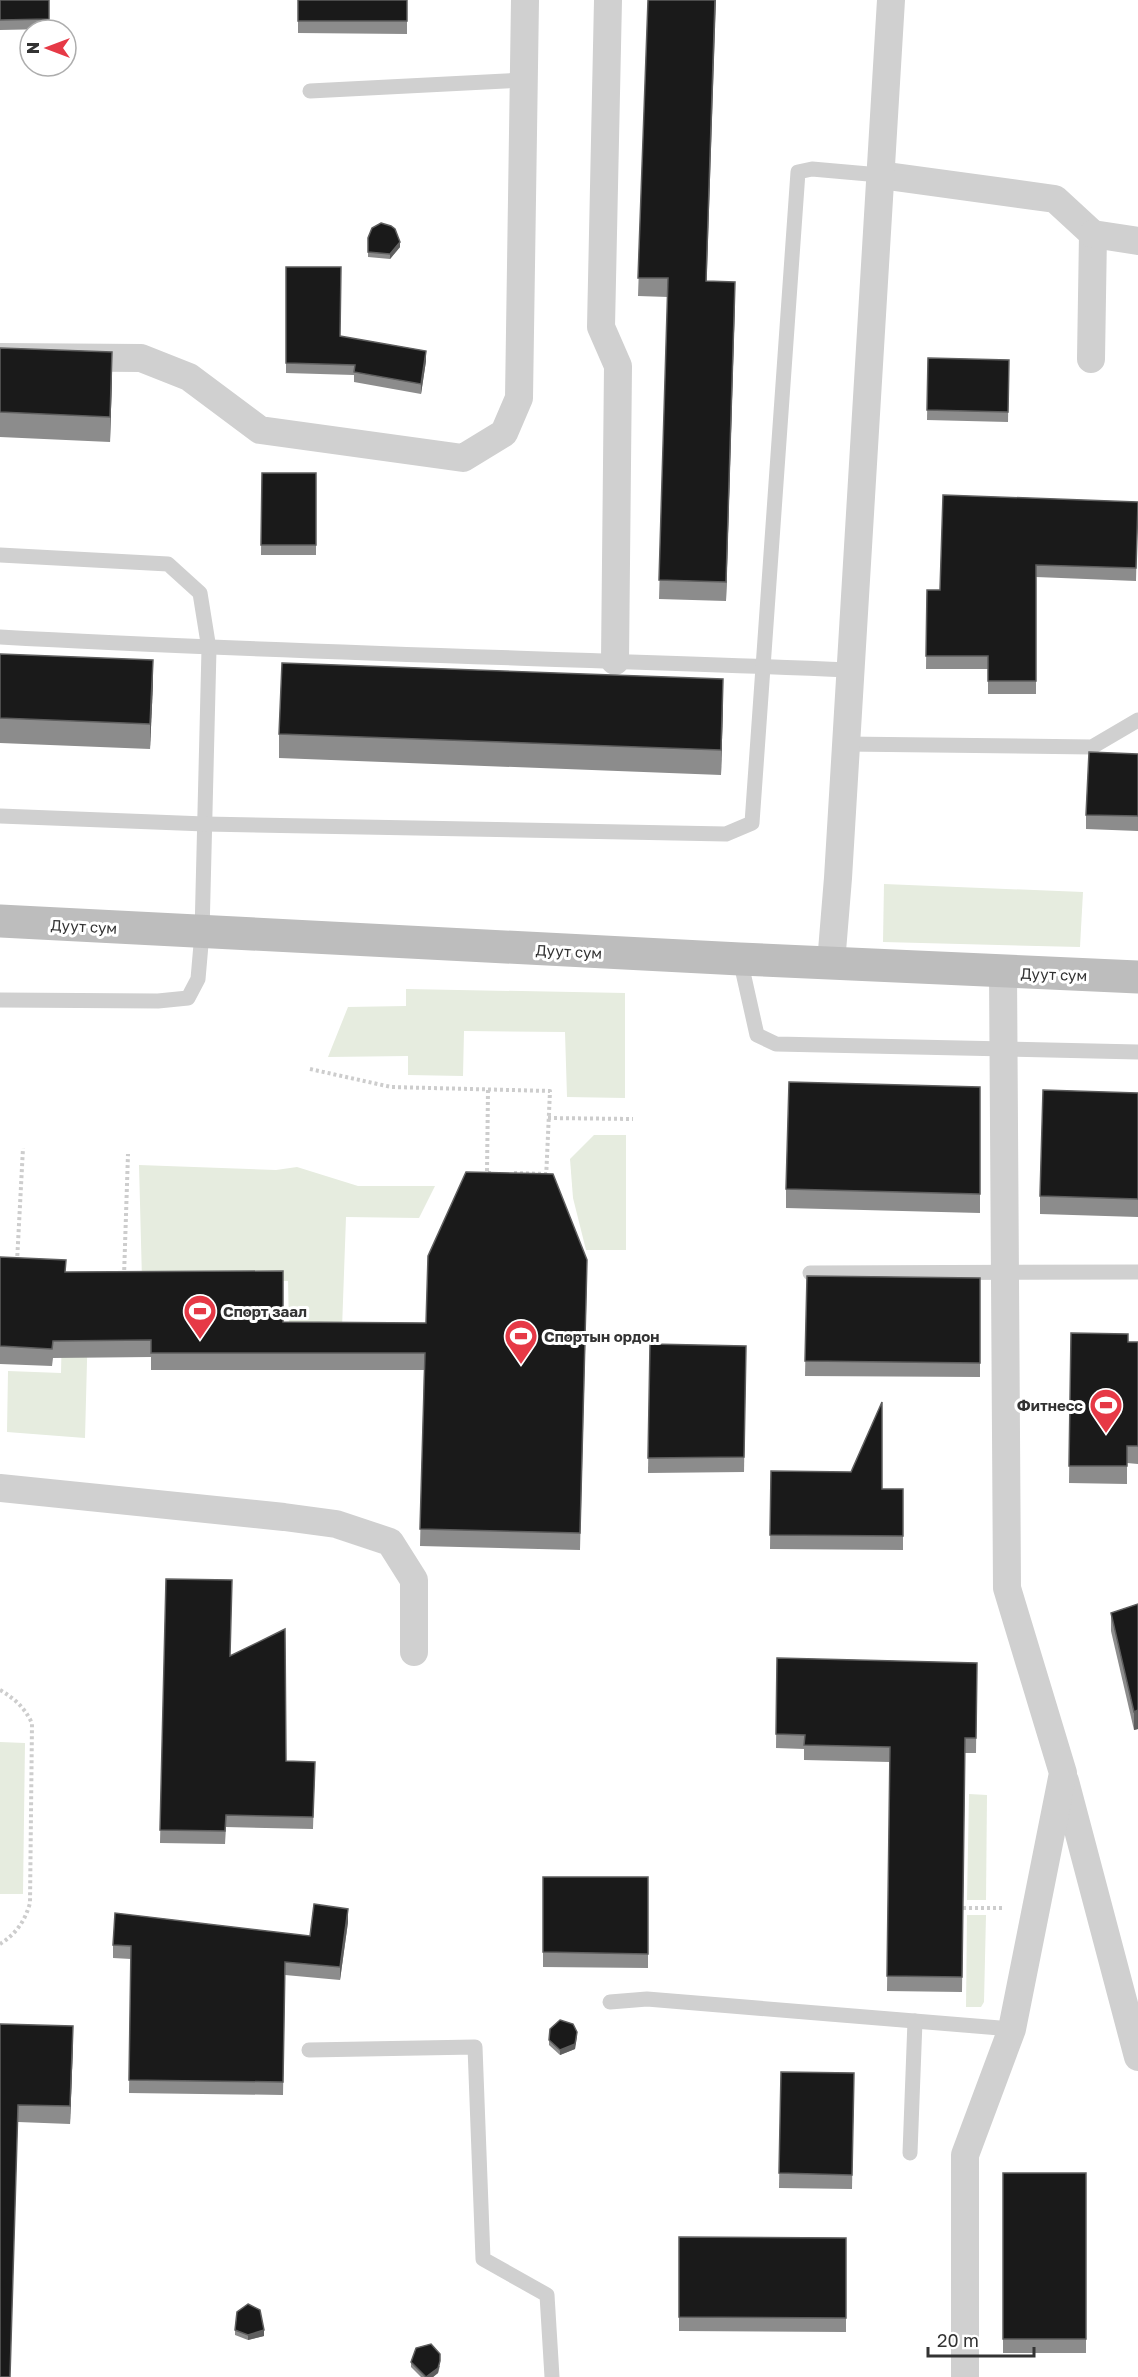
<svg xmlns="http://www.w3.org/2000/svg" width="1138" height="2377" font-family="'Golos Text',sans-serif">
<rect width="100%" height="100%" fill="#fff"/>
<g fill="#e6ecdf">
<path d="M884,884l199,8 -3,55 -197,-5z"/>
<path d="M406,989l219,4v105l-58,-1 -2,-65 -101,-1 -1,45 -55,-1v-19l-80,1 20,-50 58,-1z"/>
<path d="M594,1135h32v115h-40l-13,-52 -3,-39z"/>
<path d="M139,1165l137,5 21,-3 61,19h77l-16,32 -73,-1 -4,112 -53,-1 -1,-47 -146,-1z"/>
<path d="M89,1284l-4,154 -78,-6 1,-61 53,2 1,-47z"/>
<path d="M0,1742l25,1 -2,151h-23z"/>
<path d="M969,1794l18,1 -1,105h-19z"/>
<path d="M967,1915h19l-2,87 -3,5h-15z"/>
</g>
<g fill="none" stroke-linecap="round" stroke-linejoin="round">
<g stroke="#cdcdcd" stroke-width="4" stroke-dasharray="3 3" stroke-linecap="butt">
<path d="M310,1069l81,18 159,4 -4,88"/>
<path d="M488,1090l-1,83h5"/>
<path d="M548,1118l85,1"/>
<path d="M514,1173l33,1"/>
<path d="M17,1262l6,-114"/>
<path d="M124,1276l4,-122"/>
<path d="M0,1690c15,9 24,17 32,33l-2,180c-5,18 -14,31 -30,41"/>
<path d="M963,1908h42"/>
</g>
<g stroke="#d0d0d0" stroke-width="15">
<path d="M310,91l213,-11"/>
<path d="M0,555l168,9 32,29 9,56 -7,284 -4,46 -10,19 -30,3 -158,-1"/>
<path d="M0,637c283,16 566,21 850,33"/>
<path d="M845,744l247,3 46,-27"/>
<path d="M0,816l205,8 521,10 26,-11 46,-651 14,-3 68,6"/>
<path d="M740,959l17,76 19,9 362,8"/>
<path d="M810,1273l328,-1"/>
<path d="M610,2002l37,-3 365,30"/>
<path d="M309,2050l166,-3 8,212 64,36 5,82"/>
<path d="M910,2153l5,-132"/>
</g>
<g stroke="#d0d0d0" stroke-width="28">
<path d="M608,0l-7,327 17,39 -3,295"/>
<path d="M880,175l175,24 38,35 -2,125"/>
<path d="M1093,234l45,7"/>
<path d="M0,357l141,1 48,19 71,53 203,28 41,-25 15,-35 6,-398"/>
<path d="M831,963l7,-85 53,-878"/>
<path d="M0,1488l284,29 52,7 54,18 24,38v72"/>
<path d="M1065,1781l73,276"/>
<path d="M965,2377v-222l47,-126 51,-256 -56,-185 -4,-616"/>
</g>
<path stroke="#bdbdbd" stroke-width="33" d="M0,921l740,38 398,18"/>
</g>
<g fill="#8c8c8c">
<path d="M0,0h49v29l-49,1z"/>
<path d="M298,0h109v34l-109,-1z"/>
<path d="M648,0l58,281 29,19 -9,301 -67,-2 9,-302 -30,-1z"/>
<path d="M368,238l32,9 -10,12 -22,-2z"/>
<path d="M286,267l54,69 86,25 -5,33 -67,-12v-7l-68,-2z"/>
<path d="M0,348l112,29 -2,65 -110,-5z"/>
<path d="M928,358l81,2 -1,62 -81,-2z"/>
<path d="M262,473h54v82h-55z"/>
<path d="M1138,502l-2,79 -100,-4v117h-48v-25h-62l1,-79h13z"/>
<path d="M0,654l153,30 -3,65 -150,-6z"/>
<path d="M723,704l-2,71 -442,-17v-24z"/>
<path d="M1138,754v77l-52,-2v-14z"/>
<path d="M980,1087v126l-194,-5v-19z"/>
<path d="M1138,1093v124l-98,-3v-18z"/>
<path d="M0,1257l283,65 143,1 161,-46 -7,273 -160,-4 4,-176h-273v-13l-98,1 -1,8 -52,-2z"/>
<path d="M807,1276l173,2v99l-175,-1z"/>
<path d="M1071,1333l57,9h10v122l-11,-1v21l-58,-1z"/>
<path d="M650,1344l96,2 -2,126 -96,1z"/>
<path d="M771,1471l111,18h21v61l-133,-1z"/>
<path d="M166,1579l64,77 56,105 29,1 -2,67 -87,-2 -1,17 -65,-1z"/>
<path d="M1138,1604v125l-4,1 -23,-99v-18z"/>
<path d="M777,1658l200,5 -1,90h-11l-3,239 -75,-1 3,-229 -86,-2v-11l-28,-1z"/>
<path d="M543,1877h105v91l-105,-1z"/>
<path d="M348,1922l-8,58 -55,-5 -2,120 -154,-2 2,-134 -18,-1v-13l197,-9z"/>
<path d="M0,2024l73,20 -3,80 -52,-2z"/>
<path d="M577,2037l-2,12 -15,6 -11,-10v-5z"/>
<path d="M781,2072l73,1 -2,116 -73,-1z"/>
<rect x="1003" y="2173" width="83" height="180"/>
<path d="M679,2237l167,1v94l-167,-1z"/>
<path d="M235,2330l29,6 -16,4 -13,-5z"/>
<path d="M411,2362l29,4 -2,7 -5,4h-12l-10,-10z"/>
</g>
<g fill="#5f5f5f">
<path d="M715,0h1l-10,299v-18z"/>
<path d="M400,242v5l-10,12v-5z"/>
<path d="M735,282v18l-9,301v-19z"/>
<path d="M426,351v10l-5,33v-10z"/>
<path d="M112,352v25l-2,65v-25z"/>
<path d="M153,660v24l-3,65v-25z"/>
<path d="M723,679v25l-2,71v-25z"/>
<path d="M1138,1710v19l-4,1v-18z"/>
<path d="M348,1909v13l-8,58v-13z"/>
<path d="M73,2026v18l-3,80v-18z"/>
<path d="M577,2032l-2,17 -15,6v-5z"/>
<path d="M264,2330v6l-16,4v-5z"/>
<path d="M440,2361l-2,12 -5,4h-7z"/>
</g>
<g fill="#1a1a1a" stroke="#5f5f5f" stroke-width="1.5">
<path d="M0,0h49v19l-49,1z"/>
<rect x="298" y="0" width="109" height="21"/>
<path d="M648,0h67l-9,281 29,1 -9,300 -67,-2 9,-302h-30z"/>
<path d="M381,223l10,3 4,3 5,13 -10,12 -22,-2v-14l4,-10z"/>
<path d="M286,267h55l-1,69 86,15 -5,33 -67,-12 1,-7 -69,-2z"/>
<path d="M0,348l112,4 -2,65 -110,-5z"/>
<path d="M928,358l81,2 -1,52 -81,-2z"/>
<path d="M262,473h54v72h-55z"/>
<path d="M943,495l195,7 -2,66 -100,-3v116h-48v-25h-62l1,-66h13z"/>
<path d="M0,654l153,6 -3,64 -150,-6z"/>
<path d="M282,663l441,16 -2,71 -442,-16z"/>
<path d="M1089,752l49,2v62l-52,-1z"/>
<path d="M789,1082l191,5v107l-194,-5z"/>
<path d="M1043,1090l95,3v106l-98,-3z"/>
<path d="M466,1172l87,2 34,86 -7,273 -160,-4 5,-176h-274v-13l-98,1 -1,8 -52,-3v-89l66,3 -1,12 218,-1v51l143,1 2,-67z"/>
<path d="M807,1276l173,2v85l-175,-2z"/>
<path d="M1071,1333l57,1v8h10v104h-11v20h-58z"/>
<path d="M650,1344l96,2 -2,111 -96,1z"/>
<path d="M882,1402v87h21v47l-133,-1 1,-64 80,1z"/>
<path d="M166,1579l66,1 -2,76 55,-27 1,132 29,1 -2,55 -87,-2 -1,16 -65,-1z"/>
<path d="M1138,1604v106l-4,2 -23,-99z"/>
<path d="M777,1658l200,5 -1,75h-11l-3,239 -75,-1 3,-229 -86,-2 1,-10 -29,-1z"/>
<path d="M543,1877h105v77l-105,-2z"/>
<path d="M314,1904l34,5 -8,58 -55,-5 -2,120 -154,-2 2,-134 -18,-1 2,-32 195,23z"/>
<path d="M560,2020l13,4 4,8 -2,12 -15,6 -11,-10 1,-11z"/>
<path d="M0,2024l73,2 -3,80 -52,-1 -8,272h-10z"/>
<path d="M781,2072l73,1 -2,102 -73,-2z"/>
<rect x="1003" y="2173" width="83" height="166"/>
<path d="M679,2237l167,1v80l-167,-1z"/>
<path d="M248,2304l12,6 4,20 -16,5 -13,-5 2,-18z"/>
<path d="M431,2344l9,10v7l-2,7 -12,9 -15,-15 5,-14z"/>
</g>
<defs>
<symbol id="stadium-pin" viewBox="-11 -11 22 30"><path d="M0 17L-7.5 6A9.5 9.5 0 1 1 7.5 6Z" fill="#e63946" stroke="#fff"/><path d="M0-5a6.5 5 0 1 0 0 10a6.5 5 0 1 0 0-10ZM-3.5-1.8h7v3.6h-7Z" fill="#fff"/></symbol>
</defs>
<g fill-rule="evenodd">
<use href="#stadium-pin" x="181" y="1292" width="38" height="52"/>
<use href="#stadium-pin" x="502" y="1317" width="38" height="52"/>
<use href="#stadium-pin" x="1087" y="1386" width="38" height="52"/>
</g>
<g text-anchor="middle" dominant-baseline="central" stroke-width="6" stroke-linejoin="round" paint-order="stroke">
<g font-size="15" fill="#333" stroke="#fff">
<text transform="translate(84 926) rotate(3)">Дуут сум</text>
<text transform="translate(569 951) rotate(3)">Дуут сум</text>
<text transform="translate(1054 974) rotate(2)">Дуут сум</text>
</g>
<g font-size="15" font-weight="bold" fill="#333" stroke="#fff" text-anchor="start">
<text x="223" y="1311">Спорт заал</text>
<text x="544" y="1336">Спортын ордон</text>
<text x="1083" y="1405" text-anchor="end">Фитнесс</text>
</g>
</g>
<g transform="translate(48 48) rotate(270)"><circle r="28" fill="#ffffff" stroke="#adadad" stroke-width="1.5"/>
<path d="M0-4.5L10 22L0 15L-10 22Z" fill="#e63946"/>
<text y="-9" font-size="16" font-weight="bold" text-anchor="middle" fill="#333333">N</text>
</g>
<path d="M928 2347v9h106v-9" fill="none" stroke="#333333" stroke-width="3"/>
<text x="937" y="2347" font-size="18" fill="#333333" stroke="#ffffff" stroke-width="4.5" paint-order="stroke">20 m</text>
</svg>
